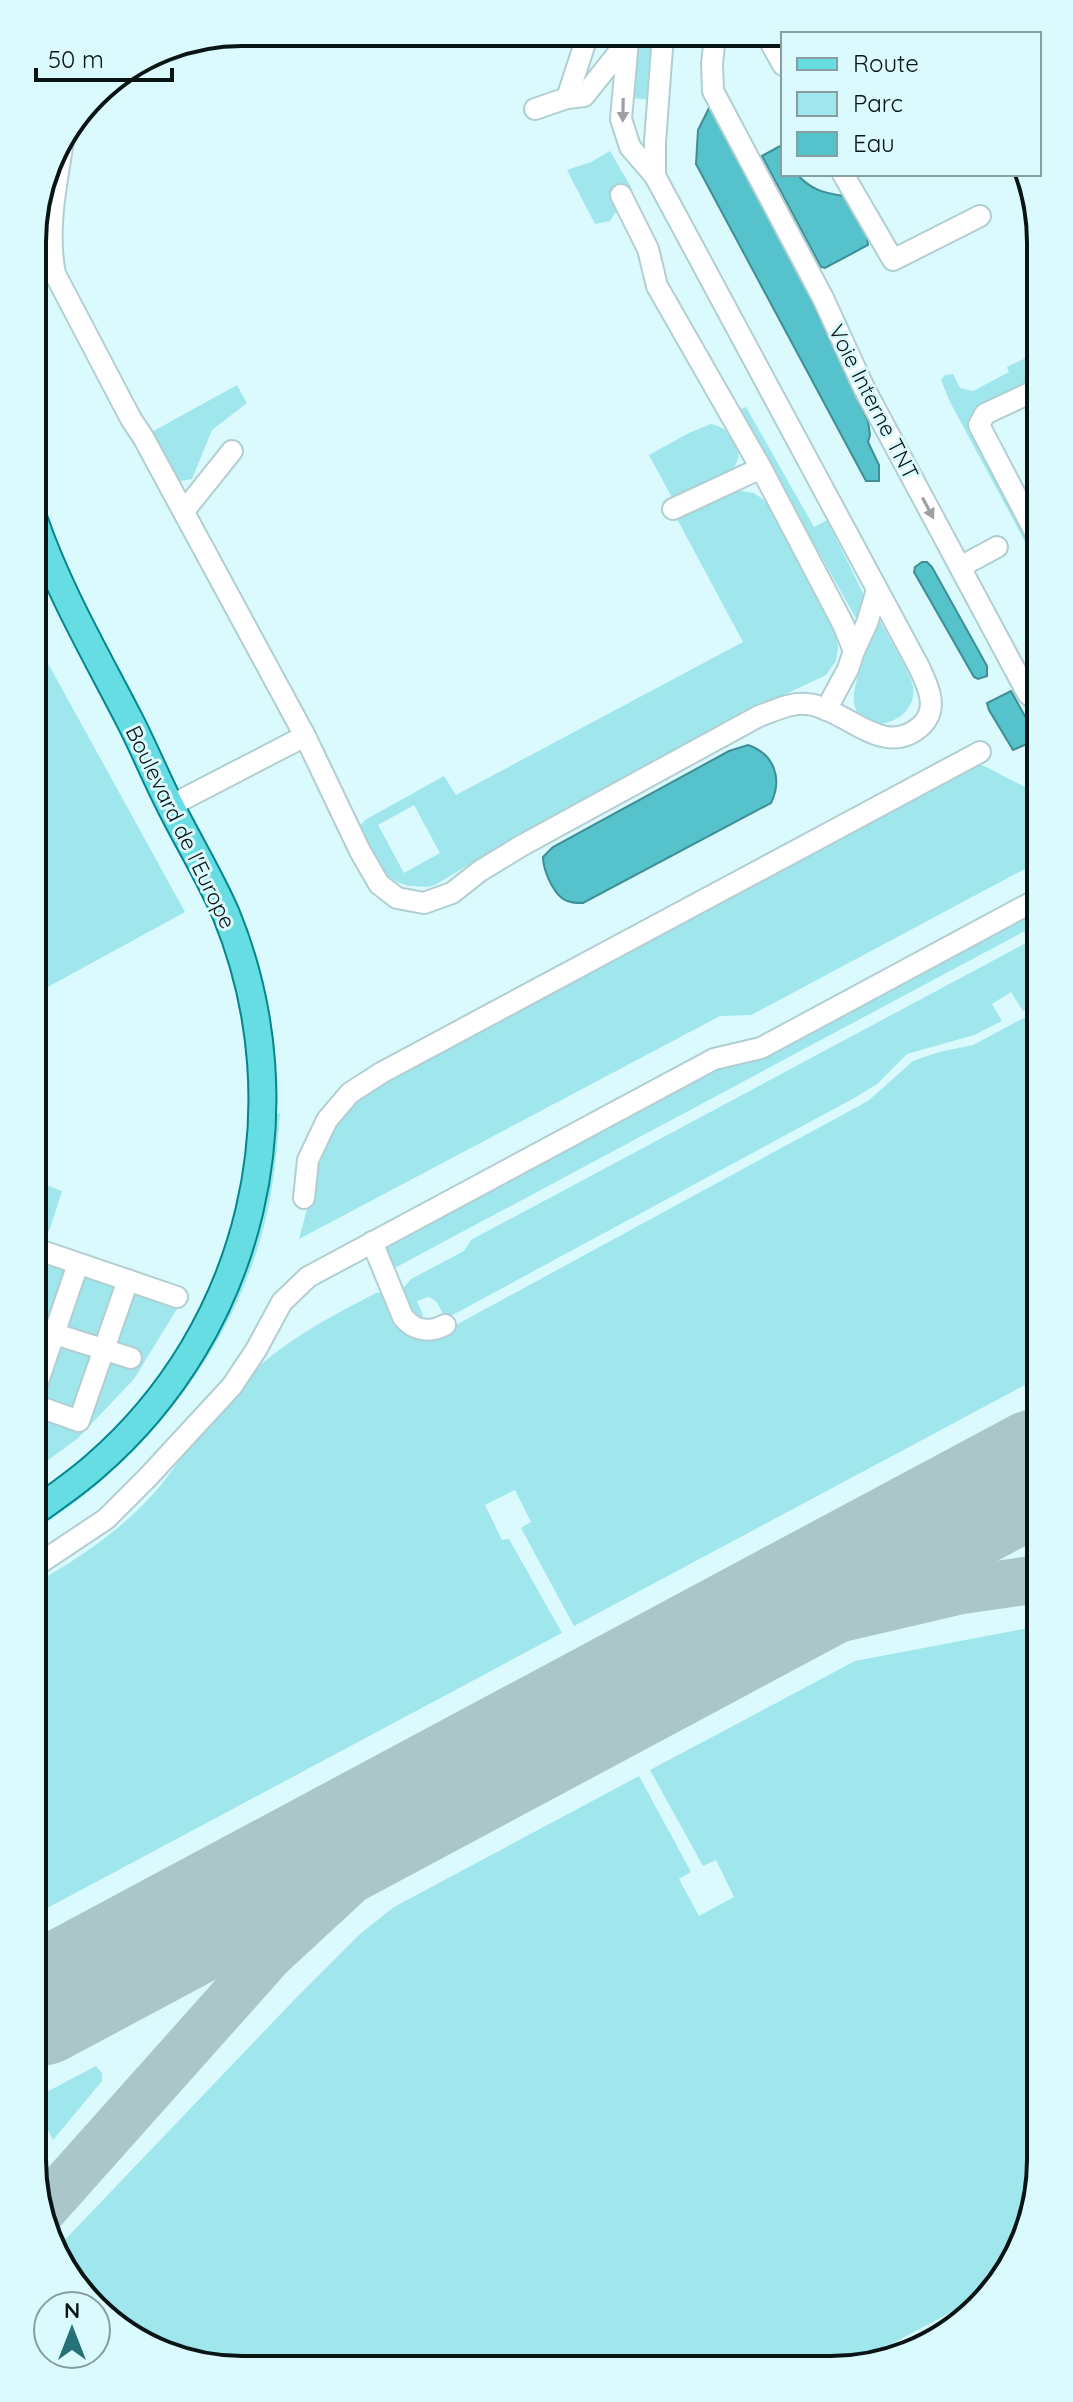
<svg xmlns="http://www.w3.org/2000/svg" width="1073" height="2402" font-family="Quicksand,sans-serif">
<rect width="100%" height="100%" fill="#dbfafd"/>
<g fill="#9fe6ed" fill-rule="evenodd">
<path d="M642,35h14l-3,65 -20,-2 6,-54z"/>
<path d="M610,151l22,38 -18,10 3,11 -7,11 -15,3 -28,-54 24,-8z"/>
<path d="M1034,354v24l-57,31 -6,12 8,24 56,105v10l-85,-158 -9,-22 4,-5 8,-1 7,14 13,3 36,-19 -2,-5z"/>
<path d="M237,385l10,18 -35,27 -20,49 -11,2 -5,-3 -26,-45z"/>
<path d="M746,407l68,120 13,-7 38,77 -7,25 -119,-212z"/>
<path d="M711,424c10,2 20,8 25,18 15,33 -39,51 -60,63l-27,-50 40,-22z"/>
<path d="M733,490l21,3 13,9 68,131 3,14 -2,14 -10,14 -70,33 -253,136 -68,41 -7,2 -19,-1 -12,-4 -10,-7 -10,-12 -16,-32v-6l4,-5 79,-44 12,19 287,-153 -67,-125zM414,805l26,48 -36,20 -26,-48z"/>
<path d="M879,619c7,14 32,55 34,67 6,37 -53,54 -59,17 -3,-18 18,-65 25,-84z"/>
<path d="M45,658l140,254 -150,82 -1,-330z"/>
<path d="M978,763l51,26 7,-4v78l-285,152 -31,1 -421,223 16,-59 1,-24 30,-45 48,-37z"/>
<path d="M1036,912v13l-645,345 -11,-23 334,-177 49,-13 24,-12z"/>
<path d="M1036,941v63l-13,7 -12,-19 -19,12 10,17 -28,14 -67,19 -30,30 -21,13 -411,222c-5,-10 -6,-19 -17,-22l-11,4 6,14 -2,5 -8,-3 -12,-26 10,-12 53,-28 7,-11 553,-296z"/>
<path d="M1037,1011l1,367 -464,248 -53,-98 10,-6 -16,-32 -30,15 17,35 7,-1 53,94 -524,280 -1,-331c45,-25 91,-57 124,-97 30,-38 57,-80 92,-113 34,-33 81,-57 123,-79l6,-1 4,4 3,7 54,29 425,-231 45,-40 26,-9 34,-7z"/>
<path d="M280,1113c-3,36 -6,73 -15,109 -26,107 -96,207 -183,275 -14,11 -30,21 -45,31v-7l151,-146 85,-260z"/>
<path d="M36,1181l26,10 -13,40 -10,3 -3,-2z"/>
<path d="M36,1242l150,52 -52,85 -57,60 -40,29z"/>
<path d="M1039,1626l2,548 -43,113 -142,76 -654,3 -99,-48 -44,-72 236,-247 65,-65 34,-27 245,-131 52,96 -12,7 20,37 35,-19 -18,-37 -13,6 -53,-96 205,-109z"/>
<path d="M96,2066l6,7v8l-49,59 -14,-28v-16z"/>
</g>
<g fill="#55c2cc" stroke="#3e8e95" stroke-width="2">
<path d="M709,108h2l95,180 62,133 2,14 -2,7 11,23v16h-13l-170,-317 2,-34z"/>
<path d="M782,145l1,29h14c13,16 28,19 47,22l23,40 1,9 -43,23 -4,-1 -59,-111z"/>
<path d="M922,562h5l5,5 55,99v10l-9,3 -4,-2 -60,-105 1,-5z"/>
<path d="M1011,691l25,45v4l-23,10 -24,-40 -2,-7z"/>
<path d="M748,745c26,9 35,33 23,58l-188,100c-7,0 -14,0 -20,-4 -11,-8 -20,-30 -20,-42l10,-10 176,-96z"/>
</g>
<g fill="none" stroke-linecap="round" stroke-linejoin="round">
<path stroke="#abc6c8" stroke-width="48" d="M39,2214l230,-258 93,-86 93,-71 146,-95 102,-41 122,-41 137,-32 76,-11"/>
<path stroke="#abc6c8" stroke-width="122" d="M39,2005l999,-535"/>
<defs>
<g id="minor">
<path d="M715,35l-3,29 1,27 110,207 42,92 163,304 7,6"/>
<path d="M771,35l1,10 11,20"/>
<path d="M567,98l21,-64"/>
<path d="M535,109l32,-11 17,-2 43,-54"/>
<path d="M64,135c-7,45 -18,94 -9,139l76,145 12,18 162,299 55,115 19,33 18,14 27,5 28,-10 28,-22 41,-25 238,-130c15,-5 32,-14 48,-12 39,4 77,57 115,21 17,-17 6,-39 -3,-58l-264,-491 -25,-29 -9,-28 7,-79 3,-6"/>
<path d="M843,174l50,86 87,-44"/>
<path d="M655,176v-34l8,-107"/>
<path d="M621,195l27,54 9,37 104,182 82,156 11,27 -6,18 -22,41"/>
<path d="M1034,391l-49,23 -6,11 56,107"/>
<path d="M673,509l88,-41"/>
<path d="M184,511l48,-60"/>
<path d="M960,567l37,-20"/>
<path d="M854,651l13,-28 10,-33"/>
<path d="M170,806l135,-70"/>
<path d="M304,1198l4,-38 19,-40 23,-27 31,-20 599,-321"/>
<path d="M372,1242l31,75c11,14 27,16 42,8"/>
<path d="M36,1249l141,48"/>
<path d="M36,1328l95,30"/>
<path d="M36,1387l42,-123"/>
<path d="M37,1406l42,15 49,-141"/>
<path d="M37,1565l69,-46 42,-42 84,-91 24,-36 26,-48 26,-25 406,-218 47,-11 275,-148"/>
</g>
<path id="major" d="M33,517c24,71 62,136 96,202 15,29 27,59 42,88 18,36 39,70 55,107 79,193 27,415 -131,552 -18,16 -38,30 -58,44"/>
</defs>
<use href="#minor" stroke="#b1cfd2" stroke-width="24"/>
<use href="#major" stroke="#03868f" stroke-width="30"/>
<use href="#minor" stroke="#fff" stroke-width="20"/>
<use href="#major" stroke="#66dce3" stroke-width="26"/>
</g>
<defs><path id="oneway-solid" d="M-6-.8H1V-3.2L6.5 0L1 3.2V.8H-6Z" transform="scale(2)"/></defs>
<g fill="#9da1a1">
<use href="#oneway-solid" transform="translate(623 110) rotate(91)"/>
<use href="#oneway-solid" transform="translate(928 508) rotate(62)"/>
</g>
<g text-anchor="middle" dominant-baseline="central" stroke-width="6" stroke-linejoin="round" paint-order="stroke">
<g font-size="22" fill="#091415" stroke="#dbfafd">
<text transform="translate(874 402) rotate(63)">Voie Interne TNT</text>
<text transform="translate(181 827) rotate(64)">Boulevard de l'Europe</text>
</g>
</g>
<path d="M0 0H1073V2402H0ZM242 46H831A196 196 0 0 1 1027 242V2160A196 196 0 0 1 831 2356H242A196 196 0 0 1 46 2160V242A196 196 0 0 1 242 46Z" fill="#dbfafd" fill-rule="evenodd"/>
<path fill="none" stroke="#091415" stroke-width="4" d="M242 46H831A196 196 0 0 1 1027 242V2160A196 196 0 0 1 831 2356H242A196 196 0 0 1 46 2160V242A196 196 0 0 1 242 46Z"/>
<rect x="781" y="32" width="260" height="144" fill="#dbfafd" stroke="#879ea0" stroke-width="2"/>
<rect x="797" y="58" width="40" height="12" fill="#66dce3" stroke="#879ea0" stroke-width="2"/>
<text x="853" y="72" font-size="24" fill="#091415">Route</text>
<rect x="797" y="92" width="40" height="24" fill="#9fe6ed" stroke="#879ea0" stroke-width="2"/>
<text x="853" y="112" font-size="24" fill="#091415">Parc</text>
<rect x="797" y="132" width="40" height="24" fill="#55c2cc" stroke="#879ea0" stroke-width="2"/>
<text x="853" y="152" font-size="24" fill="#091415">Eau</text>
<g transform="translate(72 2330)"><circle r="38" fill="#dbfafd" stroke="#879ea0" stroke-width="2"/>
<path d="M0-6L14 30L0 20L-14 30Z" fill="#267077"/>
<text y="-12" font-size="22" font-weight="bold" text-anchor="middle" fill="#091415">N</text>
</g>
<path d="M36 68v12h136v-12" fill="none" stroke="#091415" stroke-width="4"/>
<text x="48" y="68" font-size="24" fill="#091415" stroke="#dbfafd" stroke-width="6" paint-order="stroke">50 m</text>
</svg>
